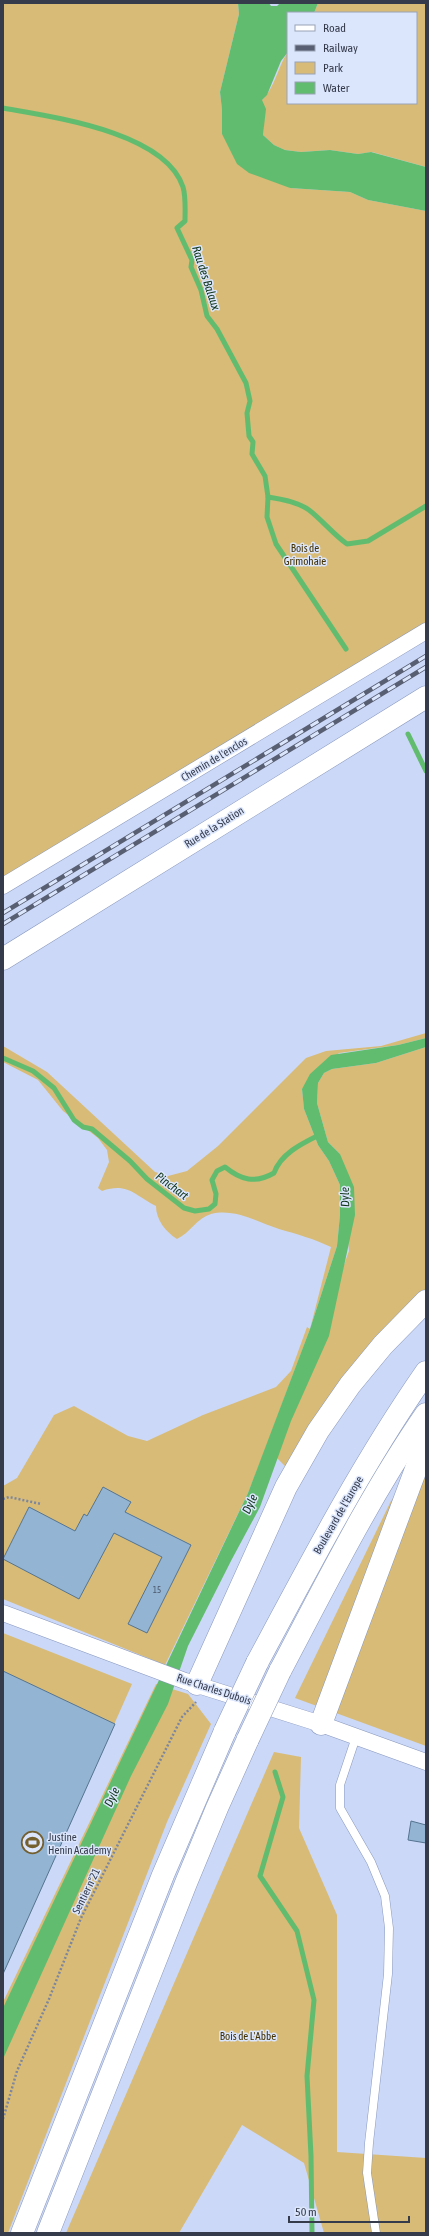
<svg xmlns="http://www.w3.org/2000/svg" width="429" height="2236" font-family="'Asap Condensed',sans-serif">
<rect width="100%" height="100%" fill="#cbd8f8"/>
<g fill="#d8bb76">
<path d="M3,3h235l1,11 -19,78 2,18v24l68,54 60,4 18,8 58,11v412l-423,255z"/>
<path d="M318,3h108v164l-54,-15 -14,2 -28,-4 -29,2 -16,-2 -11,-5 -11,-10 1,-12 -2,-23c13,-12 16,-34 26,-48v51h128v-90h-102z"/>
<path d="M426,1033v5l-28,7 -59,8 -37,36 2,20 14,36 11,16 11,24v30l-3,31 -27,83 -47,126 -15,38 -83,172 -162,-66v-113l14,-8 37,-63 20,-9 54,30 19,5 56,-26 73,-28 15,-16 16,-44 3,2 21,-82c-17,-8 -34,-13 -52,-18 -22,-7 -44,-21 -68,-15 -14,4 -21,19 -34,25 -11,-7 -21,-19 -21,-33 -21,-10 -28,-24 -54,-15l-4,-3 11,-26 -2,-12 -9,-12 -35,-27 -25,-31 -35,-18v-16l44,26 108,100 13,4 19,-5 31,-25 88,-88 20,-7 55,-5z"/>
<path d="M426,1047v245l-139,176 -12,-12 74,-205 -9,-97 -12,-12 -11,-39 1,-20 6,-10 8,-4 44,-6z"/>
<path d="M426,1453v293l-131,-48 96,-197z"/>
<path d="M3,1633l129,51 -124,279 -5,6z"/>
<path d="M156,1684l32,10 23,30 -44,98 -159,411h-5v-231z"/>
<path d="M274,1752l27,5 -2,71 38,87v237l89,6v75h-102l-20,-70 -62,-38 -63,108h-113z"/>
</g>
<g fill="#62bc6f">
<path d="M238,3h31l2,3h6l3,-3h38l-4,10h-26v39l-7,9 -14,34 -5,5 4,9 -3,26 11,10 11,5 16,2 29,-2 28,4 13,-2 55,15v44l-58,-11 -18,-8 -60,-4 -41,-15 -12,-9 -15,-30v-24l-2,-18 19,-78z"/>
<path d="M426,1038v9l-50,16 -44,6 -8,4 -6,10 -1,20 11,39 12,12 14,33 1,28 -26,121 -38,85 -31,86 -28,52 -44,87 -20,58 -37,72 -128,283v-51l245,-515 62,-164 27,-83 3,-31v-30l-11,-24 -11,-16 -14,-36 -2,-20 8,-15 21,-19 67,-10z"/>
</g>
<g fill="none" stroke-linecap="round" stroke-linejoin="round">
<g stroke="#62bc6f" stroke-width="5">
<path d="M3,108c50,9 162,24 180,79 3,10 2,23 2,34l-8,7 15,32 -1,7 10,23 6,26 10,13 29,54 4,18 -3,12 2,23 4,6 -1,12 13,22 3,21"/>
<path d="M346,649l-70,-105 -9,-27 1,-20c14,2 30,5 41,13 13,10 24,24 38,34l21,-3 58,-35"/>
<path d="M408,734l18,37"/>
<path d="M3,1058l30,13 21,17 20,32 9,7 9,2 38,32 17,18 37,29 11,3 14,-2 6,-5 1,-10 -4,-14 5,-9 8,-4c16,13 30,17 49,6 7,-20 29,-30 47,-39"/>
<path d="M275,1772l8,25 -23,79 37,55 17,69 -7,76 4,80 1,77"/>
</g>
</g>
<g fill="#93b4d3" stroke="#557490">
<path d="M103,1487l28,15 -6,10 66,33 -44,88 -19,-9 34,-67 -48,-24 -35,66 -76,-40 26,-52 46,24 9,-17 3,2z"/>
<path d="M3,1671l112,53 -112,250z"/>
<path d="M411,1821l15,4v18l-18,-3z"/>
</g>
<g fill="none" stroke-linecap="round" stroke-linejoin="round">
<defs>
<path id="lane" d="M356,1737l-16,48v23l31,54 14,34 4,32 -1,46 -19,169 -2,30 9,60"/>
<g id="street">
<path d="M3,886l423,-255"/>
<path d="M3,1613l182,68 136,43 105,38"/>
</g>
<path id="secondary" d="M3,959l423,-262"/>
<g id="highway">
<path d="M257,1663c53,-99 105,-199 169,-291"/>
<path d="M280,1671c46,-87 90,-176 146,-257"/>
<path d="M197,1684l89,-197 32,-56 32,-46 33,-40 43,-44"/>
<path d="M321,1724l105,-282"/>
<path d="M22,2233l141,-358 62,-144"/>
<path d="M48,2233l138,-350 31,-75 31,-69"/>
</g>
</defs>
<use href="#lane" stroke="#8998bd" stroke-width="9"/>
<use href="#street" stroke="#8998bd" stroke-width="17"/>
<use href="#secondary" stroke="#8998bd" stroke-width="23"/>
<use href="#highway" stroke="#8998bd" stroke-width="23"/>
<g stroke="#7d869e" stroke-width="2.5" stroke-dasharray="2 2" stroke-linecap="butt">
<path d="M3,1499l6,-2 32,7"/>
<path d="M3,2119l14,-48 32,-72 32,-81 101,-201 14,-15"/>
</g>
<use href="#lane" stroke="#fff" stroke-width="8"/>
<use href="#street" stroke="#fff" stroke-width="16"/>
<use href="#secondary" stroke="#fff" stroke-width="22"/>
<use href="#highway" stroke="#fff" stroke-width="22"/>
<defs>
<g id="rail">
<path d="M3,913l423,-257"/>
<path d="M3,924l423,-257"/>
</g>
</defs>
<use href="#rail" stroke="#585f73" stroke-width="4.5"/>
<use href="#rail" stroke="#dbe6fd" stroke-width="3" stroke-dasharray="9" stroke-linecap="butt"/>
<defs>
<g id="highway-bridge">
<path d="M225,1731l32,-68"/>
<path d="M248,1739l32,-68"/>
</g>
</defs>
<use href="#highway-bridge" stroke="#8998bd" stroke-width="23" stroke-linecap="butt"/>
<use href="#highway-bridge" stroke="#fff" stroke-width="22"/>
</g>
<defs>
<symbol id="stadium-ring" viewBox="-11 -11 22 22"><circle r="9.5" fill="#dbe6fd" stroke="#745f2e" stroke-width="1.5"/><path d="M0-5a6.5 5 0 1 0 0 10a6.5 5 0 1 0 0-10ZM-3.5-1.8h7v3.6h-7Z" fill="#745f2e"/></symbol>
</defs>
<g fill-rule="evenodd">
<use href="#stadium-ring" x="20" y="1830" width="25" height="25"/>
</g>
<g text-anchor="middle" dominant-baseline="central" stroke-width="3" stroke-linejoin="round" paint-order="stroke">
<g font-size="9" fill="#4c596d">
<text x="157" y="1590">15</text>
</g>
<g font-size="11" fill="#423000" stroke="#dbe6fd">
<text x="305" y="548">Bois de<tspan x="305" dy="13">Grimohaie</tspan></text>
<text x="248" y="2036">Bois de L'Abbe</text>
</g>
<g font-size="11" fill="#353b4b" stroke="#dbe6fd">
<text transform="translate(214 759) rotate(-31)">Chemin de l'enclos</text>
<text transform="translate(214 827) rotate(-32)">Rue de la Station</text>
<text transform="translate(338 1515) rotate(-60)">Boulevard de l'Europe</text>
<text transform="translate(214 1689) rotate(18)">Rue Charles Dubois</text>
<text transform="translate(86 1891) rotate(-64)">Sentier n°21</text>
</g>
<g font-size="11" fill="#353b4b" stroke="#dbe6fd" text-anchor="start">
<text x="48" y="1837">Justine<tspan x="48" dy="13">Henin Academy</tspan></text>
</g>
<g font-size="12" font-style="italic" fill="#0e3315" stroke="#dbe6fd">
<text transform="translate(206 278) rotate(72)">Rau des Balaux</text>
<text transform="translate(172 1186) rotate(37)">Pinchart</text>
<text transform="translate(345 1197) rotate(-91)">Dyle</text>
<text transform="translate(250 1504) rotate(-65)">Dyle</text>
<text transform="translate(112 1797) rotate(-64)">Dyle</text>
</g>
</g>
<rect width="429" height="2236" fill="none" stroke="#353b4b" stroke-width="8"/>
<rect x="287" y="12" width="130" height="92" fill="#dbe6fd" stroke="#99a2b6"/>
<rect x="295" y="25" width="20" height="6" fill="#ffffff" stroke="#99a2b6"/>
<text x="323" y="32" font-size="12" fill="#353b4b">Road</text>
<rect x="295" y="45" width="20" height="6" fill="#585f73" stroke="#99a2b6"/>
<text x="323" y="52" font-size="12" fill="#353b4b">Railway</text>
<rect x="295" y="62" width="20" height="12" fill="#d8bb76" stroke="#99a2b6"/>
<text x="323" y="72" font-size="12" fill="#353b4b">Park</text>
<rect x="295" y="82" width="20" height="12" fill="#62bc6f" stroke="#99a2b6"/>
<text x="323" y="92" font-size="12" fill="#353b4b">Water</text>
<path d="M289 2216v6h120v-6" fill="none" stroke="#353b4b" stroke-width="2"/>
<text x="295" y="2216" font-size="12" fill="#353b4b" stroke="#dbe6fd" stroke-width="3" paint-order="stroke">50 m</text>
</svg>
